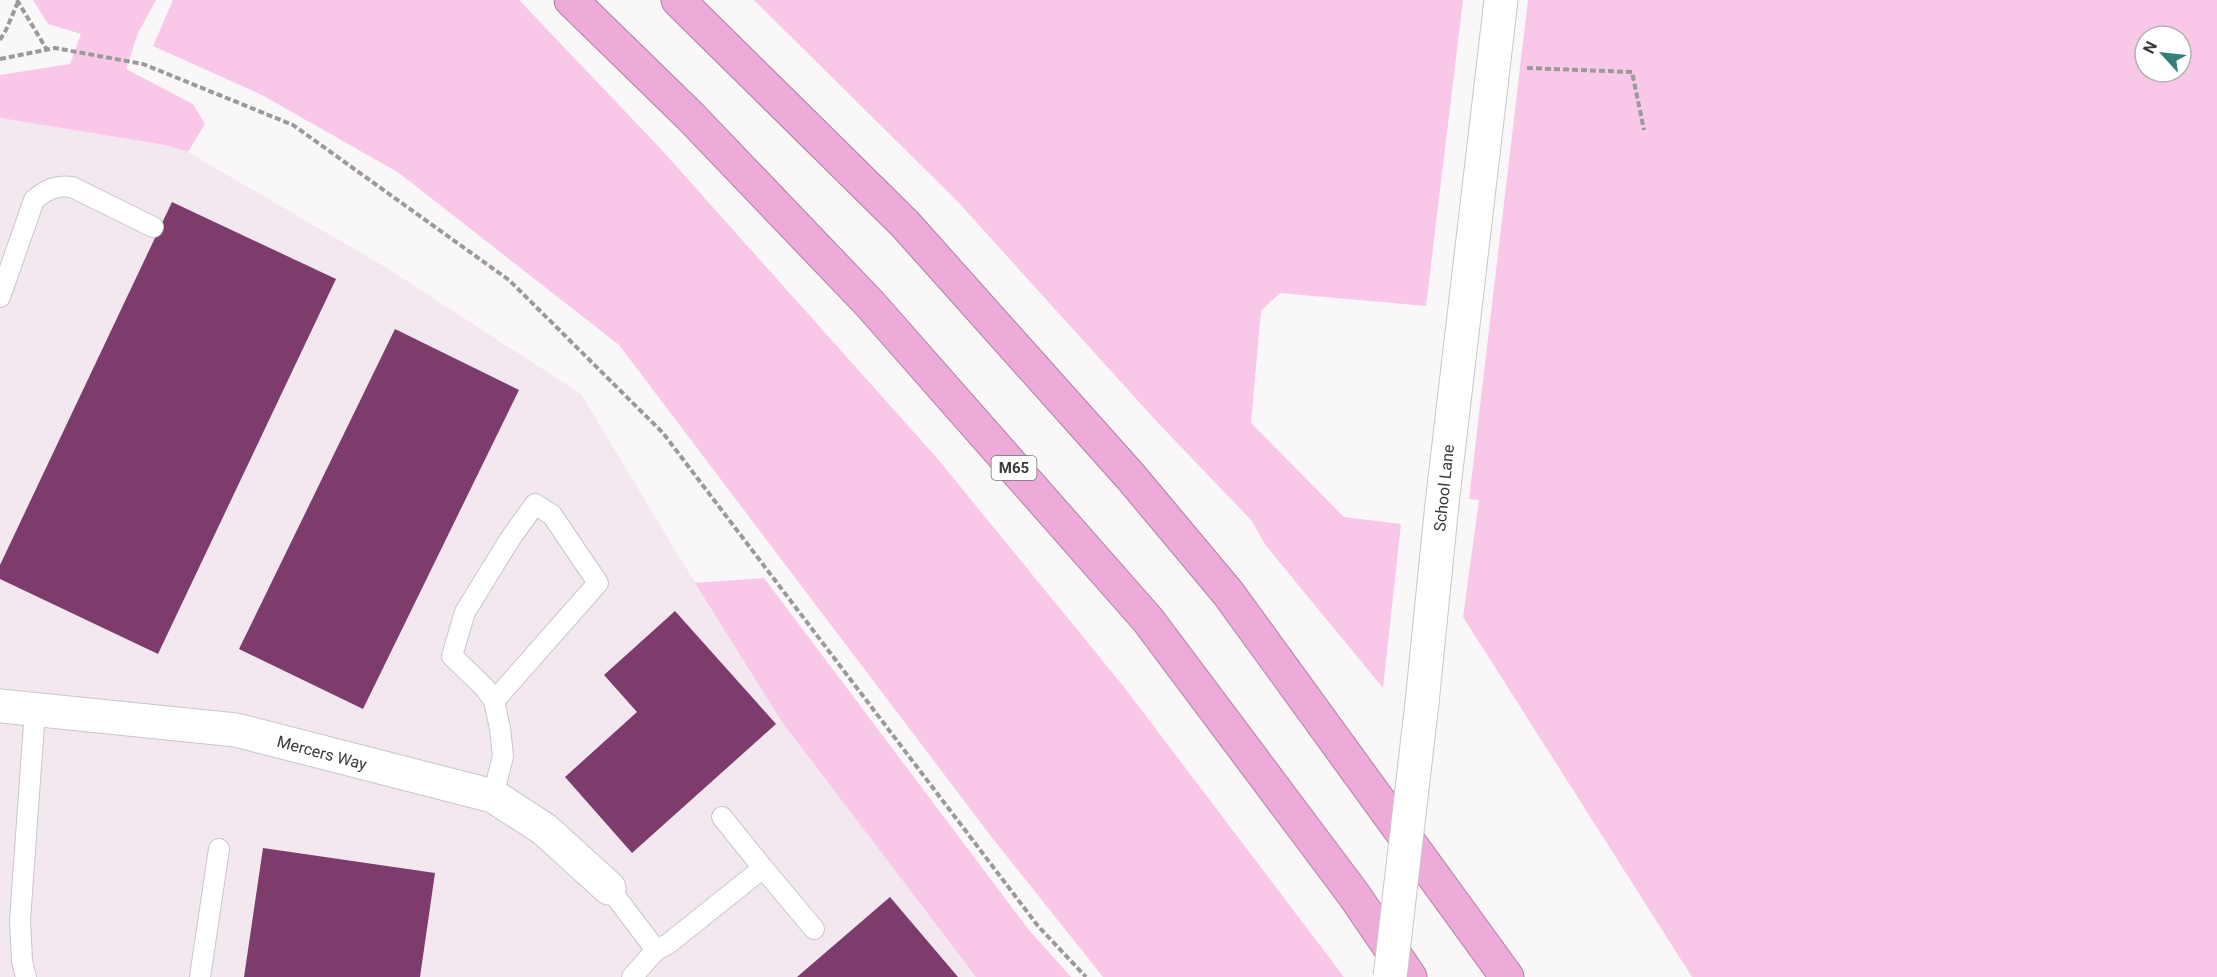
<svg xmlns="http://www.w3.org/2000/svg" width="2217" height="977" font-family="Roboto,sans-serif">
<rect width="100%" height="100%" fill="#faf7f9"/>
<path fill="#f3e8ef" d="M0,118l165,27 23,7 199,116 194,126 104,172 97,156 194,255h-976z"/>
<g fill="#f9c8e9" fill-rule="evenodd">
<path d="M33,0h123l-18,33 -12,36 67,35 12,20 -17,28 -23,-7 -165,-27v-43l70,-11 11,-30 -33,-10z"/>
<path d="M173,0h346l141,148 277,310 187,229 220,290h-241l-110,-138 -374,-494 -220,-172 -137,-78 -109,-49z"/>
<path d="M754,0h709l-37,306 -146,-13 -19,18 -10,112 93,94 57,7 -18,164 -117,-142 -15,-26 -93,-97 -201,-222z"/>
<path d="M1528,0h689v977h-525l-229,-360 16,-117 -10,-1zM2145,36h36v36h-36z"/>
<path d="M764,578l265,352 42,47h-95l-194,-255 -87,-139z"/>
</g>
<g fill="#7e3c6d">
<path d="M172,202l164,77 -178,375 -158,-75v-14z"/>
<path d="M395,329l124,61 -156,319 -124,-60z"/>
<path d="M675,611l101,113 -144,129 -67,-76 72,-65 -33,-37z"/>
<path d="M263,848l172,25 -15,104h-176z"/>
<path d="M890,897l68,80h-161z"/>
</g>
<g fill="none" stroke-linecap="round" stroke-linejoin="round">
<defs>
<g id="lane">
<path d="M0,297l34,-97c13,-11 22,-15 38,-13l81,40"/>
<path d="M493,796l10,-40 -3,-28 -6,-27 -9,-13 -33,-32 13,-44 45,-73 25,-35 17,11 46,68 -104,118"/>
<path d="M763,868l51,61"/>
<path d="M609,888l47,62 12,-6 95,-76 -41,-51"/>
<path d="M26,977l-4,-16 -2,-41 15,-210"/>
<path d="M200,977l19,-128"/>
<path d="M632,977l24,-27"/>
</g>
<path id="street" d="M0,706l236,24 257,66 51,33 65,59"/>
<path id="secondary" d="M1422,703l20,-199 59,-504"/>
<g id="highway">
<path d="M571,0l120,117 179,187 278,316 206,275 56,82"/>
<path d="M678,0l227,224 226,253 97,116 279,384"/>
</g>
</defs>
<use href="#lane" stroke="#c9c6c8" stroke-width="22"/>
<use href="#street" stroke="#c9c6c8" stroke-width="35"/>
<use href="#secondary" stroke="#c9c6c8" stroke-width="35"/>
<use href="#highway" stroke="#af82a1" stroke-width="35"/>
<g stroke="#9c999b" stroke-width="4" stroke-dasharray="6 3" stroke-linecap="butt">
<path d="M17,0l30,50"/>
<path d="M0,40l6,-10 12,-28"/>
<path d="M0,59l55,-11 88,16 150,61 216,155 154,153 375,493 48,51"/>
<path d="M1527,68l105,4 12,58"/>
</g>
<use href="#lane" stroke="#fff" stroke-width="20"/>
<use href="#street" stroke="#fff" stroke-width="33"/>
<use href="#secondary" stroke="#fff" stroke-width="33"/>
<use href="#highway" stroke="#eeaad9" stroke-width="33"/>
<defs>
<path id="secondary-bridge" d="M1390,977l32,-274"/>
</defs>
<use href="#secondary-bridge" stroke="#c9c6c8" stroke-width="35" stroke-linecap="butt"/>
<use href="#secondary-bridge" stroke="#fff" stroke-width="33"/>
</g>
<g text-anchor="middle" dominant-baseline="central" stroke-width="6" stroke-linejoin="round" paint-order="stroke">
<rect fill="#fff" stroke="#767475" stroke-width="1.5" x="991.5" y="456" width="45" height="24" rx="4.5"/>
<g font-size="15" font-weight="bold" fill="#3b393a">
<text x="1014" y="468">M65</text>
</g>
<g font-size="16" fill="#3b393a" stroke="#fff">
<text transform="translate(1444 488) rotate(-84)">School Lane</text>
<text transform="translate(322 753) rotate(15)">Mercers Way</text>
</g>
</g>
<g transform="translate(2163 54) rotate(297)"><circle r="28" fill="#ffffff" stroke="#b1b0b0" stroke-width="1.5"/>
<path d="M0-4.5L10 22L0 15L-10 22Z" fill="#377f79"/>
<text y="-9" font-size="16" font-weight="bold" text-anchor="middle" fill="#3b393a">N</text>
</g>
</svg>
